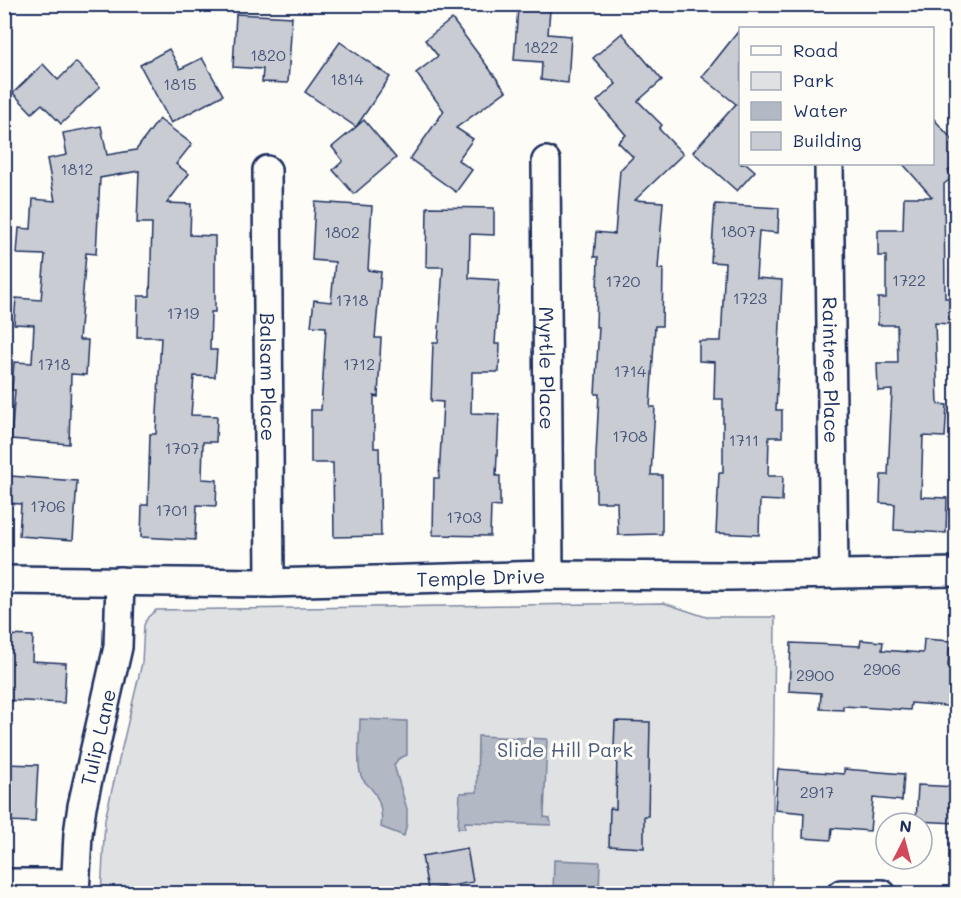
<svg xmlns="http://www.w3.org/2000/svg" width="961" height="898" font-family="Mali,sans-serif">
<rect width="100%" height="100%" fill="#fdfcf7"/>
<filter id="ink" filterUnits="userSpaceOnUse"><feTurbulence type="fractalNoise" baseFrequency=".0167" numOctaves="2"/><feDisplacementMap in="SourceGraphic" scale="12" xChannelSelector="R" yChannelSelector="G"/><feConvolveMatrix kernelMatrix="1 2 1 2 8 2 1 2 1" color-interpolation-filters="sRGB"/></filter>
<g filter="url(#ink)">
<path fill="#e0e1e3" stroke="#7e88a0" stroke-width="1.5" d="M664,603l42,14h69l-3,276 -671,1 4,-75 37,-156 2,-38 4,-8 8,-7z"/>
<g fill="#b3b8c5" stroke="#76819c" stroke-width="1.5">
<path d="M360,719l47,2v34l-9,4 -4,6 13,44v14l-3,13 -23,-9c2,-14 -1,-29 -11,-40 -3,-3 -7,-6 -9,-11 -5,-14 -1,-41 -1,-57z"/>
<path d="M478,736l69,3 -3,78 6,1 1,7 -86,-3v6h-7l2,-35 17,-1z"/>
<path d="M554,860l46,2 -1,31h-46z"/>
</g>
<g fill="#c9ccd3" stroke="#1b2f5e" stroke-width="1.5">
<path d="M518,8l32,2 -2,24 23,2 -3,47 -27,-3 1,-18 -28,-2z"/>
<path d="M236,14l56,3 -4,66 -26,-1 1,-13 -30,-2z"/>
<path d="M452,19l54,72 -50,37 17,11 -15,21 14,10 -16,22 -46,-33 34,-48 -28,-38 22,-17 -13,-16z"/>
<path d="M741,28v136h6l8,7 -18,20 -44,-39 43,-48 -34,-27z"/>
<path d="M622,33l40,47 -24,21 24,24 -3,4 24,25 -48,46 28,2 -5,67h5l-1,57h-7l-5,81h5l-4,68h11v59l-44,1 -1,-33h-21v-47l3,-61h-4l4,-67h-3l2,-70h-4l2,-25 19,2 5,-64 13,-13 -15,-15 8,-7 -29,-34 19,-17 -23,-26z"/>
<path d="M340,42l50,35 -34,50 8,-7 32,38 -42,36 -21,-24 10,-9 -11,-14 24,-20 -51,-35z"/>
<path d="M169,49l11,20 22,-11 21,37 -52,28 -31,-58z"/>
<path d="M76,62l24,25 -39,37 -19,-20 -10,9 -19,-20 30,-29 15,16z"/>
<path d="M933,118l24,27v19l-9,7 5,6 -9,7 1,114h6l-1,26 -15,-1 3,81 9,1 -2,32 -22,-1 -2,61 26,1 -1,35 -52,-3 1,-26 -15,-1 1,-28h7l4,-85 -14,1 -1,-28h21l-1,-38h-19v-27h8v-42h-8v-26h25l1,-33h28l-29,-33h30z"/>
<path d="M159,119l33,25 -16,20 13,10 -22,29 24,1 -1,31 25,1v76h-4l-1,38h7l-2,27 -21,-1 -3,39 26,1 -1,26h-13l-1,37 15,1 -1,26 -19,-1 -2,35 -54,-3 1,-32h6l2,-71h6l5,-97h-24l1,-41h12l2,-73h-15l2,-52 -39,7 -4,76 -10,-1 -7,87h9l-2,35 -15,-1 -2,70 -58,-5 4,-49h-3l2,-28 18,1 2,-38 -20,-1 2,-26 25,2 4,-45 -28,-1 2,-26 12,1 2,-30 22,2 -8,-42 20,-4 -4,-22 38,-7 6,29 29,-5z"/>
<path d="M315,202l57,4 -4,64 13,2 -6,66h6l-3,59 -4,-1v52h5l2,88 -47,1 -1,-74h-22v-53h10l5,-83 -15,-1 3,-26 17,2 4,-40 -23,-2z"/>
<path d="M715,204l64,4 -1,25 -19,-2 -3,47 26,2 -6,130h6v27h-13l-1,39h15l-1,25 -22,-1 -1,35 -43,-2 3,-60h4v-74h-9l1,-37 -16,-1v-20h22l4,-78 -14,-1z"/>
<path d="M427,207l67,1v27l-24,-1 -1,44 30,2 -4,64h5l-1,28h-27l-1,41 28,1 -3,62h4v31l-9,-1 -1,30 -57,-1 1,-57h5l4,-76 -12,-1 2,-58h5l5,-76h-17z"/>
<path d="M10,476l67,5 -4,59 -54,-4 2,-32 -14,-1z"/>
<path d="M6,635l27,1 -1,25 34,2 -2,40 -60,-3z"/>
<path d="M924,639l26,2 -2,25h9v41l-46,-4 -1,7 -67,-4v4l-23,-1 1,-16 -32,-2 2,-48 69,3 1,-6 22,2 -1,8 41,3z"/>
<path d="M615,721l35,1 -2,94h-4v32l-35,-2 1,-38 6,1 1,-61h-3z"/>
<path d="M4,764l34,1 -3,57 -31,-1z"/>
<path d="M778,769l66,5v-5l60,5 -2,27 -29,-3 -3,33 -38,-3 -1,12 -28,-2 1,-25 -29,-3z"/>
<path d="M918,785l39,2v36l-41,-2z"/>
<path d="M467,848l6,34 -45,8 -6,-34z"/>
</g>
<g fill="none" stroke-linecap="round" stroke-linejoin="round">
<defs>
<g id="minor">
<path id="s1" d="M546,161l3,414"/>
<path id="s2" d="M829,164l5,410"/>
<path id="s3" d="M267,170l3,413"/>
<path id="s4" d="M4,580l266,3 279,-8 181,1 226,-4"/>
<path d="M4,883h71"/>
<path id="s5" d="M75,894l3,-60 4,-28 36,-159 2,-66"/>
<path d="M841,894h41"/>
</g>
</defs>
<use href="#minor" stroke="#1b2f5e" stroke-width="32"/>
<use href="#minor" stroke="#fdfcf7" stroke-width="27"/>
</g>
</g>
<g text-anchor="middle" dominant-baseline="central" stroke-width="6" stroke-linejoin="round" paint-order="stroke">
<g font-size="16" fill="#46567b">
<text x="541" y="46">1822</text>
<text x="268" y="54">1820</text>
<text x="347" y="78">1814</text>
<text x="180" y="83">1815</text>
<text x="77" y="168">1812</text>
<text x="738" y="230">1807</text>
<text x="342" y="231">1802</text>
<text x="909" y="279">1722</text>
<text x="623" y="280">1720</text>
<text x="750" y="297">1723</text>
<text x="352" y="299">1718</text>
<text x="183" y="312">1719</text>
<text x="54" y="363">1718</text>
<text x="359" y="363">1712</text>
<text x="630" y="370">1714</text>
<text x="630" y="435">1708</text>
<text x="744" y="439">1711</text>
<text x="182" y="447">1707</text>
<text x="48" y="505">1706</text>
<text x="172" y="509">1701</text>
<text x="464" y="516">1703</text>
<text x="882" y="668">2906</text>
<text x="815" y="674">2900</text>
<text x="817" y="791">2917</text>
</g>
<g font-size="20" fill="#1b2f5e" stroke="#fdfcf7">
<text stroke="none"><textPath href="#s1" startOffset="207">Myrtle Place</textPath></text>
<text stroke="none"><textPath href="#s2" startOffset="206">Raintree Place</textPath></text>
<text stroke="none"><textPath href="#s3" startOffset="207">Balsam Place</textPath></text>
<text stroke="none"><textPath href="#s4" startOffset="477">Temple Drive</textPath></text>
<text stroke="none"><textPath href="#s5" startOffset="159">Tulip Lane</textPath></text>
</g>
<g font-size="20" fill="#4c5c7f" stroke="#fdfcf7">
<text x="565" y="749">Slide Hill Park</text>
</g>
</g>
<rect width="961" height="898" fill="none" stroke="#fdfcf7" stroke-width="24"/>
<rect x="12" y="12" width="937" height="874" fill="none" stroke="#1b2f5e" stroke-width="2" filter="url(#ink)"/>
<rect x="739" y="27" width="195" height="138" fill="#fdfcf7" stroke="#a3aaba" stroke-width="1.5"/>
<rect x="751" y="46" width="30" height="9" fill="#fdfcf7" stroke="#a3aaba" stroke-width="1.5"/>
<text x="793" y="57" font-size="18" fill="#1b2f5e">Road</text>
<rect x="751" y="72" width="30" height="18" fill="#e0e1e3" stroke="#a3aaba" stroke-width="1.5"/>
<text x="793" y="87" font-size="18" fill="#1b2f5e">Park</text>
<rect x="751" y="102" width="30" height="18" fill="#b3b8c5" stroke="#a3aaba" stroke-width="1.5"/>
<text x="793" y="117" font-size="18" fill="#1b2f5e">Water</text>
<rect x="751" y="132" width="30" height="18" fill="#c9ccd3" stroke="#a3aaba" stroke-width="1.5"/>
<text x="793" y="147" font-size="18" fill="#1b2f5e">Building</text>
<g transform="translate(904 841) rotate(6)"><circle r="28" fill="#fdfcf7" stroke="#a3aaba" stroke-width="1.5"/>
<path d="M0-4.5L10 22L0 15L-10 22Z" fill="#d1495b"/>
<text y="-9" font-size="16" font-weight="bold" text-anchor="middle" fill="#1b2f5e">N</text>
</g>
</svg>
